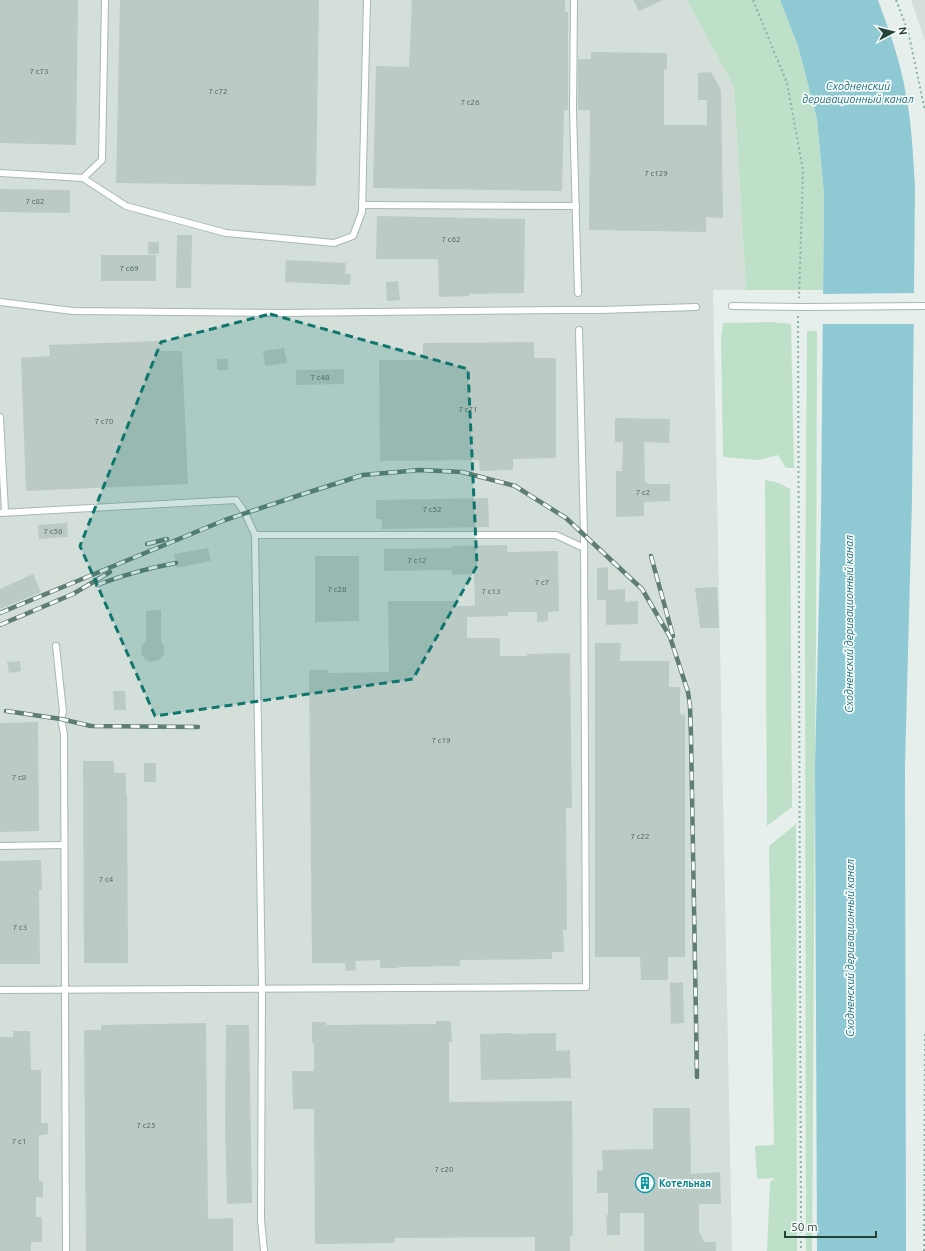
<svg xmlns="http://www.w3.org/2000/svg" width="925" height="1251" font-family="Ubuntu,sans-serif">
<rect width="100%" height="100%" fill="#e6efeb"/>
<g fill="#d4dfda">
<path d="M0,0h687l47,87 12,203h-33l19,961h-732z"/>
<path d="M911,0h14v41z"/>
</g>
<g fill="#bfe0c8">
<path d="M687,0h93l18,46 19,73 7,75 -1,96h-77l-12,-203z"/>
<path d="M770,322l21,2 3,144h-8l-8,-13 -19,5 -36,-3 -2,-119 2,-15z"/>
<path d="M807,331h10l-1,295 -4,625h-6l-1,-642z"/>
<path d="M765,480l14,3 11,6 2,318 -25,19z"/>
<path d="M796,824l1,427h-30l3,-69 5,-4 -18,1 -2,-33 19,-1 -5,-299z"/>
</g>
<path fill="#8ec9d4" d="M780,0h98c11,30 23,63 28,95 6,30 7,61 9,92l-3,313 -7,267 1,484h-89l-2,-485 6,-249 3,-323 -7,-75 -19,-73z"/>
<path fill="#e6efeb" d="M916,293v31h-95v-30z"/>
<g fill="#bbcac4">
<path d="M0,0h78l-2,145 -76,-2z"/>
<path d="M120,0h199l-3,186 -200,-3z"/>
<path d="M412,0h153v12h3v98h-4l-2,81 -189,-3 3,-122 33,1z"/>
<path d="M633,0h30l-24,11z"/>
<path d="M591,52l76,1v16h-3v56h43v-25h-9v-27l13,-1 10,18 2,128 -17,-1v15l-117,-2 1,-120h-12v-51h13z"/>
<path d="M0,189l70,1v23l-70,-1z"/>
<path d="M377,216l148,3 -1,74 -55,1v2l-30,1 -1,-38h-62z"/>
<path d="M177,235h15l-1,53h-15z"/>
<rect x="148" y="242" width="11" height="12"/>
<rect x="101" y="255" width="55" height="26"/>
<path d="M286,260l60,3 -1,11h6l-1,11 -65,-3z"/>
<path d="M398,281l2,19 -13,1 -1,-19z"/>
<path d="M159,341l1,10h22l6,133 -162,7 -5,-133 29,-2 -1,-11z"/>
<path d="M534,342v16h22v100l-43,1v11l-33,1 -1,-11 -99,1 -1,-101h44v-17z"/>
<path d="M284,348l3,15 -22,3 -2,-15z"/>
<rect x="217" y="359" width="11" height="11"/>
<path d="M344,369v15l-48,1v-15z"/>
<path d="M615,418l55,1 -1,24 -25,-1 1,40h2v2h23v17l-26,1v14l-28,1v-46h6l1,-29h-8z"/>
<path d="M488,498l1,29 -107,2v-10h-6v-19z"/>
<path d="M67,523l1,14 -29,2 -1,-14z"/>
<path d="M507,545v7l51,-1 1,60 -11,1v9l-11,1v-10h-29v4l-41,1v21h33v18h27v-2l43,-1 2,155h-6l1,122h-4l1,22h-12v7l-92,1v6l-62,1v1h-18v-8l-25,1 1,9 -10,1 -1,-8h-33l-3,-293h20l-1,3 61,-1 -1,-71h68v5h19l-1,-32 -22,1v-5l-68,1v-22l68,-1v-2z"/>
<path d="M208,548l3,13 -34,7 -3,-14z"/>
<path d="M315,556h44v65l-44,1z"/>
<path d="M608,567v23l17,-1v13l13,-1v23l-32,1v-25h-9v-32z"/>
<path d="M33,574l8,18 -41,17v-20z"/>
<path d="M717,587l2,41h-19l-5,-40z"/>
<path d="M161,610v32l3,4v8l-5,6 -9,2 -5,-3 -4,-5 1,-8 4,-5v-30z"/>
<path d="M595,643h26l-1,18h49v26h11v27l5,1v242h-17v23h-27l-1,-23h-45z"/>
<path d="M20,661l1,10 -12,2 -2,-11z"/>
<path d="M113,691h12l1,19h-12z"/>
<path d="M38,722l1,109 -39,1v-109z"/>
<path d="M83,761h31v12h12v22h1l1,168h-44z"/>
<rect x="144" y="763" width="12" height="19"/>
<path d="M41,860l1,30h-3l1,74h-40v-103z"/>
<path d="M683,982l1,41 -13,1 -1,-41z"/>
<path d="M436,1021h15l1,21h-3v60l123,-1 1,135h-3v15h-35v-14l-140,1 -1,5 -79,1 -1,-135h-21l-1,-38h22v-28h-2v-21h14v3l110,-1z"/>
<path d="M206,1023l2,196 25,-1v33h-147l-2,-221h17v-5z"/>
<path d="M226,1025h23l3,178 -25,1 -2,-82z"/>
<path d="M13,1031h17l1,39h10v53h7v11l-9,1v46h4v16h-7v20h6v25h-11v9h-31v-214h13z"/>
<path d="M512,1033v1l44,-1v18l14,-1 1,28 -90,2 -1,-46z"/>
<path d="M653,1108h37l1,66 29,-2 1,32h-22v27l5,11h12v9h-72v-38h-24v22h-13l-1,-20h2v-22h-11v-23h6l-1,-20 51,-1z"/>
</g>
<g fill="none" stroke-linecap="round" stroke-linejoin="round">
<defs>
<g id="lane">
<path d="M574,0l-1,110 5,183"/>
<path d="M0,173l83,5 43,28 100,27 108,10 19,-7 9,-24 5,-212"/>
<path d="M83,178l19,-18 3,-160"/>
<path d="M362,205l214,1"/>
<path d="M0,302l73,9 206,2 284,-3"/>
<path d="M732,306l73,1 120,-1"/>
<path d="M600,310l96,-3"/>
<path d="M0,417l5,95"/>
<path d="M0,513l236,-13 9,13 10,22 7,454 -1,231 3,31"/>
<path d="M255,535h301l28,13"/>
<path d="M56,646l7,66 -2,7 3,15 2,517"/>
<path d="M0,846l64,-1"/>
<path d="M0,990l586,-3 -2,-452 -5,-205"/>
</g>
</defs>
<use href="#lane" stroke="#a8b8b2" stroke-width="8"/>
<g stroke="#86b3a5" stroke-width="2" stroke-dasharray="2 3" stroke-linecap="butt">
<path d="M753,0l34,83 16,87 -4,128"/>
<path d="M896,0l12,31 17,80"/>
<path d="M798,316l3,935"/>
<path d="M924,1251l1,-217"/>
</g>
<use href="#lane" stroke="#fff" stroke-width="6"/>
<defs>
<g id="rail">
<path d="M147,544l20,-5"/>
<path d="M651,556l22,80"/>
<path d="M97,585c26,-10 52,-17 79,-22"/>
<path d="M0,613l225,-93 75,-25 63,-20 57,-5 42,2 53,14 51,32 76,71 28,48 18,55 2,14 1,30 6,341"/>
<path d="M0,625l73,-31 37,-22"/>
<path d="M6,711l55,8 30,7 107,1"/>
</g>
</defs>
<use href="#rail" stroke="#5f7d75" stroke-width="4.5"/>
<use href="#rail" stroke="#f7fbf9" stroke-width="3" stroke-dasharray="9" stroke-linecap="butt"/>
<defs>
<path id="lane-bridge" d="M563,310h37"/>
</defs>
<use href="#lane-bridge" stroke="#a8b8b2" stroke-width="8" stroke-linecap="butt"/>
<use href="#lane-bridge" stroke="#fff" stroke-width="6"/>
</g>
<path fill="#0f766e" fill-opacity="0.2" stroke="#0f766e" stroke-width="3" stroke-dasharray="8 5" stroke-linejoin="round" d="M270,314l198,55 9,197 -64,113 -258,37 -75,-170 81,-204z"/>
<defs>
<symbol id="building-ring" viewBox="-11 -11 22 22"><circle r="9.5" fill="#f7fbf9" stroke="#0f9aa8" stroke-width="1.5"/><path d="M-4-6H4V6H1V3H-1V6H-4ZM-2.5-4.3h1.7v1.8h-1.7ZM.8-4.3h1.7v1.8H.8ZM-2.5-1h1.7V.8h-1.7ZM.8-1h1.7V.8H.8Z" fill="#0f9aa8"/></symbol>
</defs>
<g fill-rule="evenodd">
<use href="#building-ring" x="634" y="1172" width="22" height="22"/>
</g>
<g text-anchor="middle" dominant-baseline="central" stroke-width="3.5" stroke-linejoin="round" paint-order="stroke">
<g font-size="8" fill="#4a645c">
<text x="39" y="71">7 с73</text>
<text x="218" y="91">7 с72</text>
<text x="470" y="102">7 с26</text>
<text x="656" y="173">7 с129</text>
<text x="35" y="201">7 с82</text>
<text x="451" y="239">7 с62</text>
<text x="129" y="268">7 с69</text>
<text x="320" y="377">7 с48</text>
<text x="468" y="409">7 с71</text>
<text x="104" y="421">7 с70</text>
<text x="643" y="492">7 с2</text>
<text x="432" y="509">7 с52</text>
<text x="53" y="531">7 с56</text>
<text x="417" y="560">7 с12</text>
<text x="542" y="582">7 с7</text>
<text x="337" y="589">7 с28</text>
<text x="491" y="591">7 с13</text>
<text x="441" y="740">7 с19</text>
<text x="19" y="777">7 с8</text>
<text x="640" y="836">7 с22</text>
<text x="106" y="879">7 с4</text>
<text x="20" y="927">7 с3</text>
<text x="146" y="1125">7 с25</text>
<text x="19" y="1141">7 с1</text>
<text x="444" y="1169">7 с20</text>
</g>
<g font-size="10" font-weight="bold" fill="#0d838f" stroke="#f7fbf9" text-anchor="start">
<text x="659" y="1183">Котельная</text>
</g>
<g font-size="11" font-style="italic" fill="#1c6f80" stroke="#f7fbf9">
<text x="858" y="86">Сходненский<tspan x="858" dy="13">деривационный канал</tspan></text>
<text transform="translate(849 624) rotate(-90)">Сходненский деривационный канал</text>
<text transform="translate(850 948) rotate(-90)">Сходненский деривационный канал</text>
</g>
</g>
<g transform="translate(893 32) rotate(83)" stroke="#f7fbf9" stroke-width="3" paint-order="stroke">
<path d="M0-3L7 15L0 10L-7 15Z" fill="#24423a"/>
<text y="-6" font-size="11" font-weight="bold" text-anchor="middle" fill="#24423a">N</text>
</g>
<path d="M785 1231v6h91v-6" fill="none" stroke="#24423a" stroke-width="2"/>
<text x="791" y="1231" font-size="12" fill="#24423a" stroke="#f7fbf9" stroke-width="3" paint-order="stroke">50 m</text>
</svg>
